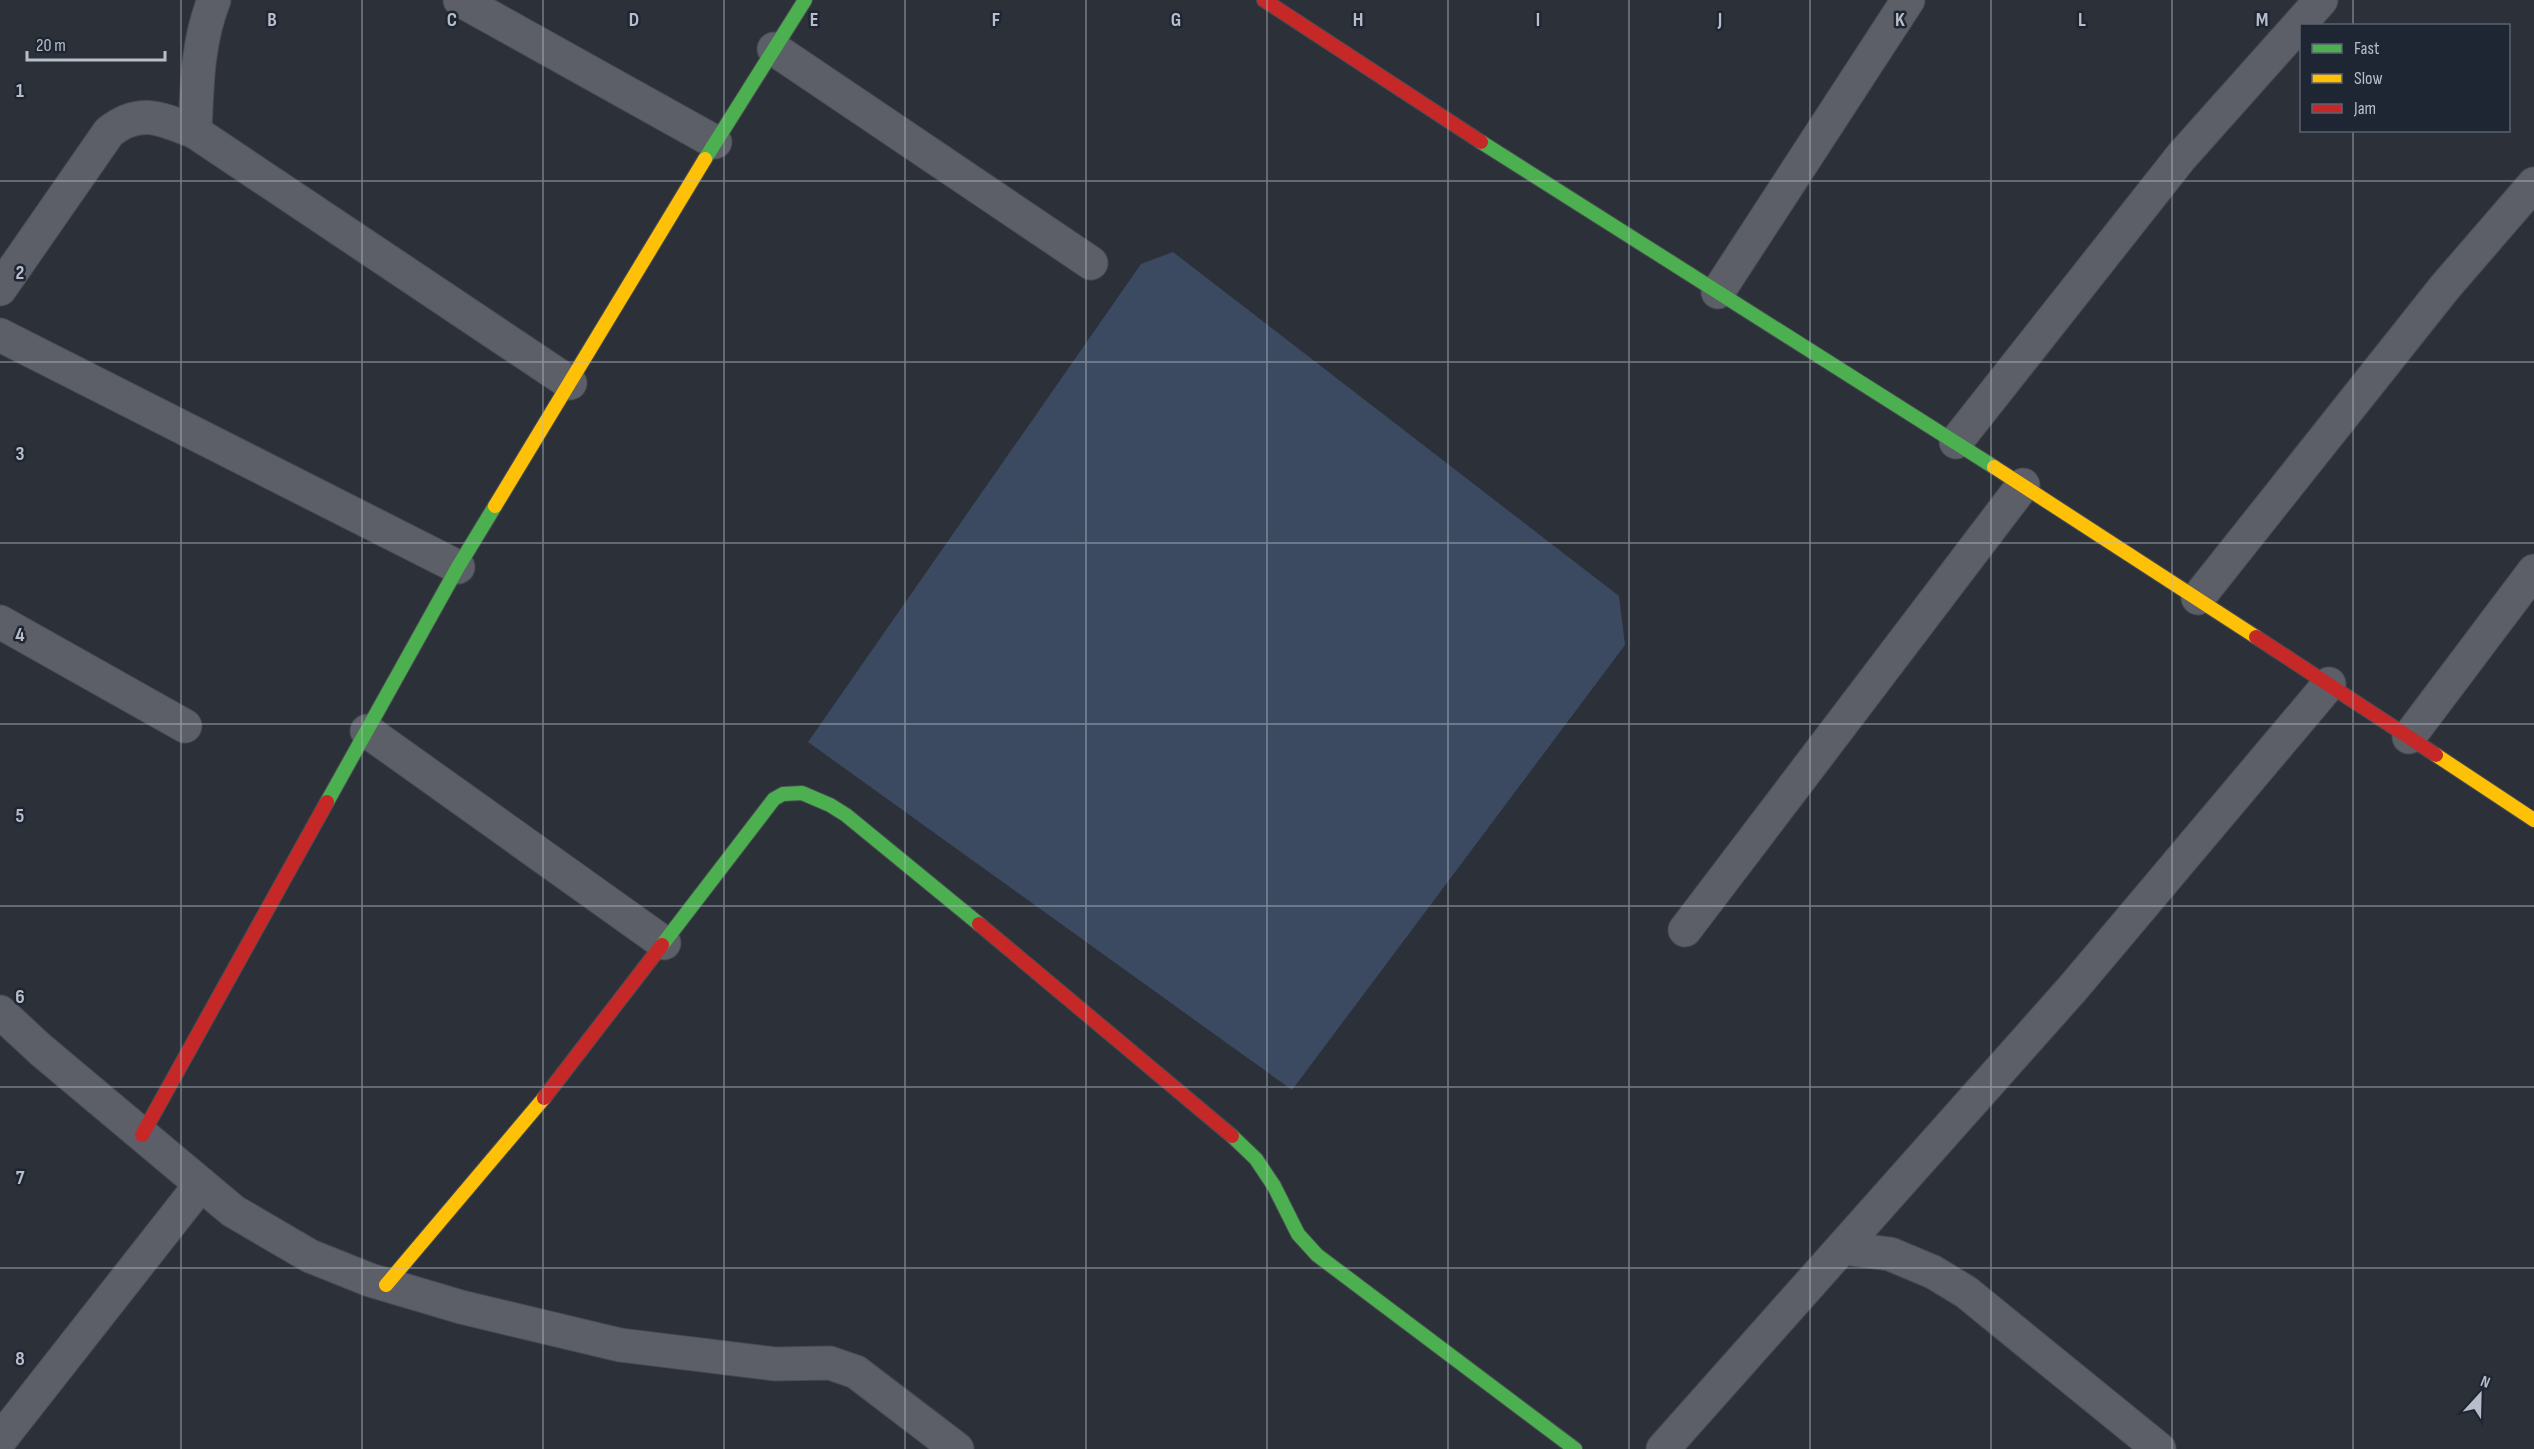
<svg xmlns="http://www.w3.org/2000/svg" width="2534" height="1449" font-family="'Sofia Sans Condensed',sans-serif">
<rect width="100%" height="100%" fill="#2c3038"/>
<path fill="#3b4961" d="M1173,252l446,344 6,49 -333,445 -484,-348 333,-478z"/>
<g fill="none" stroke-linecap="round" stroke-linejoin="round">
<defs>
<g id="street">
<path d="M460,0l255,142"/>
<path d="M774,49l317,214"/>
<path d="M195,132c2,-46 2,-89 19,-132"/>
<path d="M0,289l109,-157c31,-25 53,-13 86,0l375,251"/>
<path d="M1718,292l190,-292"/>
<path d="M0,335l458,232"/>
<path d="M1956,442l225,-285 140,-157"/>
<path d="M2198,598l247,-311 89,-103"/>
<path d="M0,622l185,104"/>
<path d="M367,731l297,212"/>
<path d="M2409,737l125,-166"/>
<path d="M1685,930l338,-445"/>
<path d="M0,1012l41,38 192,161 77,45 60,24 91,27 159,38 155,19 55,-1 26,9 101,77"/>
<path d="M1843,1248l47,6 43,18 33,20 193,157"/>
<path d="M0,1440l201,-256"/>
<path d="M1663,1449l410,-461 256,-304"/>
</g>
<g id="fast">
<path d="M1481,142l513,325"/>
<path d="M705,159l100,-159"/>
<path d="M327,802l131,-235 37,-61"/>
<path d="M662,945l112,-146 9,-5 19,-1 28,12 16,10 133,109"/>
<path d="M1232,1136l24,23 18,27 24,48 19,21 258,194"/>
</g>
<g id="slow">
<path d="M1994,467l262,170"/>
<path d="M495,506l210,-347"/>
<path d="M2436,755l98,65"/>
<path d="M386,1285l158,-187"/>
</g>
<g id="jam">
<path d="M1264,0l217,142"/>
<path d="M2256,637l180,118"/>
<path d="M979,924l253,212"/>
<path d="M544,1098l118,-153"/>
<path d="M142,1135l185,-333"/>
</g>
</defs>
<use href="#street" stroke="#484b51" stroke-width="35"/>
<use href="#fast" stroke="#484b51" stroke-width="16"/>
<use href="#slow" stroke="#484b51" stroke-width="16"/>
<use href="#jam" stroke="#484b51" stroke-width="16"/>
<use href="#street" stroke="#5c5f67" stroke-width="33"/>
<use href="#fast" stroke="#4caf50" stroke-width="14"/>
<use href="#slow" stroke="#ffc107" stroke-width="14"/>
<use href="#jam" stroke="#c62828" stroke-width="14"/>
</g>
<path fill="none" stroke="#b7bdc9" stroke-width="1.5" stroke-opacity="0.55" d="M181,0v1449M362,0v1449M543,0v1449M724,0v1449M905,0v1449M1086,0v1449M1267,0v1449M1448,0v1449M1629,0v1449M1810,0v1449M1991,0v1449M2172,0v1449M2353,0v26M2353,130v1319M0,181h2534M0,362h2534M0,543h2534M0,724h2534M0,906h2534M0,1087h2534M0,1268h2534"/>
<g font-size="20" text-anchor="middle" font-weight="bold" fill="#b7bdc9" stroke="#1f2633" stroke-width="5" stroke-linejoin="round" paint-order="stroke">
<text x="272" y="26">B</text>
<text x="452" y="26">C</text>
<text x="634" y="26">D</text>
<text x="814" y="26">E</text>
<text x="996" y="26">F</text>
<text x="1176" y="26">G</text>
<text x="1358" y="26">H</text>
<text x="1538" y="26">I</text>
<text x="1720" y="26">J</text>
<text x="1900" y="26">K</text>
<text x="2082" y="26">L</text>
<text x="2262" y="26">M</text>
<text x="20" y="97">1</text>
<text x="20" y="279">2</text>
<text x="20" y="460">3</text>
<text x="20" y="641">4</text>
<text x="20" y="822">5</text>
<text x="20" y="1003">6</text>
<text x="20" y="1184">7</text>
<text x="20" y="1365">8</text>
</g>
<rect x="2300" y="24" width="210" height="108" fill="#1f2633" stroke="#5c626f" stroke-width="1.5"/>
<rect x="2312" y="44" width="30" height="9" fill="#4caf50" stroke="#5c626f" stroke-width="1.5"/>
<text x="2354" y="54" font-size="18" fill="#b7bdc9">Fast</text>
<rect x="2312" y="74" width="30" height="9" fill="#ffc107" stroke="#5c626f" stroke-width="1.5"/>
<text x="2354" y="84" font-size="18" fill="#b7bdc9">Slow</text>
<rect x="2312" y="104" width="30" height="9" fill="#c62828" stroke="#5c626f" stroke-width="1.5"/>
<text x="2354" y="114" font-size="18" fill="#b7bdc9">Jam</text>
<g transform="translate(2480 1395) rotate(22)" stroke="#1f2633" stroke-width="4.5" paint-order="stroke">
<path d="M0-4.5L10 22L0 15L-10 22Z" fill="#b7bdc9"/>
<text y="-9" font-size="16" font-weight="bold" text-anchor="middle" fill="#b7bdc9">N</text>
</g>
<path d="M27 51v9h138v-9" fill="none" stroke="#b7bdc9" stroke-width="3"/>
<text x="36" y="51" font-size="18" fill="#b7bdc9" stroke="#1f2633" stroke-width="4.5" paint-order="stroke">20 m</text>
</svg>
